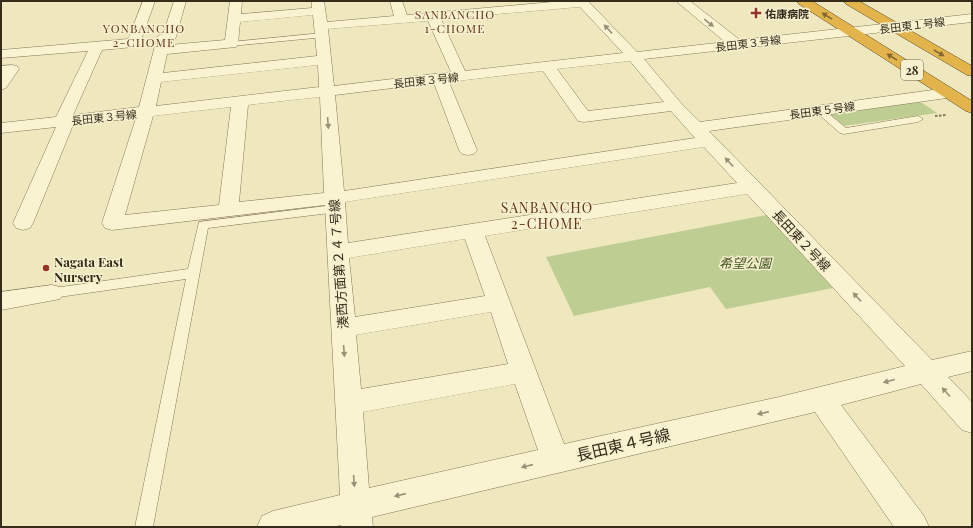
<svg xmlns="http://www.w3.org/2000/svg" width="973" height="528" font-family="'Playfair Display','Noto Sans JP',serif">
<rect width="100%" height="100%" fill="#efe7be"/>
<g fill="#becd92">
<path d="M919,101l18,12 -94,13 -15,-13z"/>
<path d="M767,215l66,73 -107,21 -16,-22 -136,29 -28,-59z"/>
</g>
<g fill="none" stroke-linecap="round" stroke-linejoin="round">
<defs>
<g id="lane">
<path d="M322,33h3v4l-94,9 -4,-2 4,-2z"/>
<path d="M820,108l3,1 23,19 72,-12 5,3 -5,3 -74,12 -4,-1 -23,-20 -2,-2z"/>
<path d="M334,205l4,1 2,3 -2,3 -130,16 -55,299h-18l51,-248 -134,19 -5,-1 -2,-4 2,-4 141,-20 11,-47z"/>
</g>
<g id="street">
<path d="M143,1h12l-15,42 -2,3 -5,1 -31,3 -29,65 66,-8 18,-69 2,-3 4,-1 11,-33h12l-10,36 -2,3 -4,1 -1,4 56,-5 5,-39h12l-1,13 71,-6v-7h12l3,21 67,-6 -4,-15h12l5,14 156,-14h25l49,51 88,-10 -49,-41h14l50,39 232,-26v8l-328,37 37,44 19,19 247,-34 6,2 2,3 -2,3 -6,2 -238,33 223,229 40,-9v20l-24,6 24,25v31l-10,-3 -41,-46 -80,21 83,111 5,11h-35l-79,-115 -443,105 1,10h-32v-2l-9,2h-75l5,-11 11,-5 67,-16 -15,-290 -213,25 -7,-2 -3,-5 34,-105 -63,7 -40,98 -3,5 -7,2 -7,-2 -3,-5 43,-96 -55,6v-10l55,-6 32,-66 -87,7v-8l127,-11zM580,7l43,46 -158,18 -24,-52zM313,15l4,41 -154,17 4,-19 69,-7 2,-3 2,-22zM428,21l23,51 -117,14 -6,-57zM630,61l34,41 -76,9 -31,-42zM318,65l1,22 -163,19 5,-24zM543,71l35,50 6,1 87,-11 24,27 -351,53 -9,-96 99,-12 25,67 3,4 6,1 6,-1 3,-4 -28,-68zM320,97l4,96 -85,9 9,-97zM231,107l-12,98 -94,10 28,-99zM704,147l33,36 -389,60 -3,-41zM747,194l158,172 -126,31 -215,47 -79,-208zM465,239l20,57 -130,21 -6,-59zM491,312l17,52 -147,25 -5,-54zM515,384l23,66 -169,38 -6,-76z"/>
<path d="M12,65l5,1 2,3 -13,19 -5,2v-24z"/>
<path d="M52,285l8,2 4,6 -4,6 -59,11v-18z"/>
</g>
<g id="highway">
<path d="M797,1h15l160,100v12l-6,-2 -167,-107z"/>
<path d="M844,1h15l113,65v10l-5,-1 -121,-71z"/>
</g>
</defs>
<use href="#lane" stroke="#877757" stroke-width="1"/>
<use href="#street" stroke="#877757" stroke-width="1"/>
<use href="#highway" stroke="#55442b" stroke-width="1"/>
<path stroke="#877757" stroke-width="2" stroke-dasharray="2.5 1.5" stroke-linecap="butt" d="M935,116l11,-1"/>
<use href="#lane" fill="#f9f3d2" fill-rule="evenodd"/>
<use href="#street" fill="#f9f3d2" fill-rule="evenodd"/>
<use href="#highway" fill="#e2b44b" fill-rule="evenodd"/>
</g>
<defs><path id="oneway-solid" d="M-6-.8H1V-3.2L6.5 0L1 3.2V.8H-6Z"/></defs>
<g fill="#836931">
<use href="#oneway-solid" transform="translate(827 16) rotate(-148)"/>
<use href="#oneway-solid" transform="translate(939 53) rotate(30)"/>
<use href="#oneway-solid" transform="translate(892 57) rotate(-148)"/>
</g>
<g fill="#989077">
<use href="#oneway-solid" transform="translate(709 23) rotate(39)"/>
<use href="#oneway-solid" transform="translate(608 29) rotate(-133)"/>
<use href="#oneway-solid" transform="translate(328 123) rotate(86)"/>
<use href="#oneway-solid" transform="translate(729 162) rotate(-133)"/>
<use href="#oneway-solid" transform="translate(857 297) rotate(-133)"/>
<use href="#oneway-solid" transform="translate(344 351) rotate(86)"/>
<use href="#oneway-solid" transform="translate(889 381) rotate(165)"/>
<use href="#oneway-solid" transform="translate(946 392) rotate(-132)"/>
<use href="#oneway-solid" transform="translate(763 413) rotate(167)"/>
<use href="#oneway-solid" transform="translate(527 466) rotate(167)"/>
<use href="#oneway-solid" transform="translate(354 481) rotate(86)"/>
<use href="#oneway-solid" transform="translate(400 495) rotate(167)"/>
</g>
<g fill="#983425" stroke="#f6f0ce" stroke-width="1.5">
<path d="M754 7h4v4h4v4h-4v4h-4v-4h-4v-4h4z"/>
<circle cx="46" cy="268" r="4"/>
</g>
<g text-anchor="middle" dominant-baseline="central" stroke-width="3" stroke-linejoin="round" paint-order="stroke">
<g font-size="11" font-weight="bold" fill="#362c1c" stroke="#f6f0ce" text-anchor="start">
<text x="765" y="13">佑康病院</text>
</g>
<g font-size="11" fill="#362c1c" stroke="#f6f0ce">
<text transform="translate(912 25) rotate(-7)">長田東１号線</text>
<text transform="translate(748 43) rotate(-7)">長田東３号線</text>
<text transform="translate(426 80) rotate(-6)">長田東３号線</text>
<text transform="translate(822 110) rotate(-8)">長田東５号線</text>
<text transform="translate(104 117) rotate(-6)">長田東３号線</text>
</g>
<g font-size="12" letter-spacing="1" fill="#64341a" stroke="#f6f0ce">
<text x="455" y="14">SANBANCHO<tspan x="455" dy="14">1-CHOME</tspan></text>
<text x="144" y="28">YONBANCHO<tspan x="144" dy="14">2-CHOME</tspan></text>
</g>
<rect fill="#f6f0ce" stroke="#706751" stroke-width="1" x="901" y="60" width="22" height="20" rx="3"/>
<g font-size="12" font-weight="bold" fill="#362c1c">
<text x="912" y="70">28</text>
</g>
<g font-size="13" fill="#362c1c" stroke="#f6f0ce">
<text transform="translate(802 240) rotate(47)">長田東２号線</text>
<text transform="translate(338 264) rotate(-94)">湊西方面第２４７号線</text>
</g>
<g font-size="13" font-weight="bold" fill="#362c1c" stroke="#f6f0ce" text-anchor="start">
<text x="54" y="261">Nagata East<tspan x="54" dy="15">Nursery</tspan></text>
</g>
<g font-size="13" font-style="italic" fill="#405322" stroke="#f6f0ce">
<text x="745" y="262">希望公園</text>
</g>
<g font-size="14" letter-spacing="1" fill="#64341a" stroke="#f6f0ce">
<text x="547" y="207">SANBANCHO<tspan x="547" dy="16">2-CHOME</tspan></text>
</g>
<g font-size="16" fill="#362c1c" stroke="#f6f0ce">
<text transform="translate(623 444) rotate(-13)">長田東４号線</text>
</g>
</g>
<rect width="973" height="528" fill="none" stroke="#362c1c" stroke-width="4"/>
</svg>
